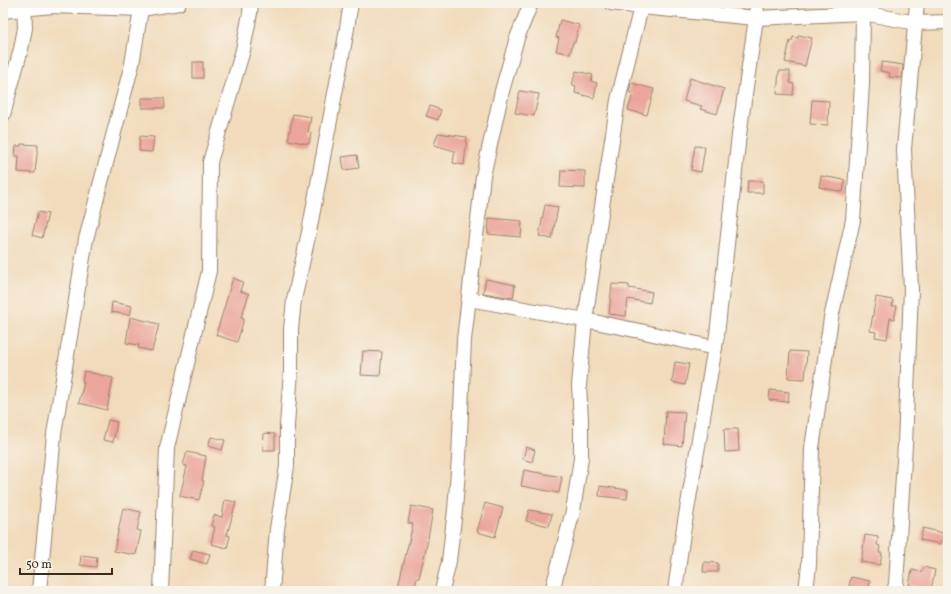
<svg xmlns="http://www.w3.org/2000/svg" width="951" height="594" font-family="Vollkorn,serif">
<rect width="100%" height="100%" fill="#f7f3e8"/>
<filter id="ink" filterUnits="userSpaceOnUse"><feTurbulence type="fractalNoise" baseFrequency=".025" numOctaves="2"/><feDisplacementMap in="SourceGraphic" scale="8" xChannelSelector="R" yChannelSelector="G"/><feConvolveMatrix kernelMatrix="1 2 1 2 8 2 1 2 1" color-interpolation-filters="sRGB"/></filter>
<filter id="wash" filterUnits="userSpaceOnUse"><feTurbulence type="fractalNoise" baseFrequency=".012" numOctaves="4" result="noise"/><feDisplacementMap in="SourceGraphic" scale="16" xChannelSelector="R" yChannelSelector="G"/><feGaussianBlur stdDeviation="0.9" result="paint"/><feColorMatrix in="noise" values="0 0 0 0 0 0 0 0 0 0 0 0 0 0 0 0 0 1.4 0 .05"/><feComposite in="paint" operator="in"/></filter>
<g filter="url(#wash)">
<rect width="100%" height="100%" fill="#f2dbbc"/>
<g id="blocks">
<g fill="#eba59b">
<path d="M560,20l19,5 -4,17h-2l-3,12 -14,-3 3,-13 -3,-1z"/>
<path d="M799,35l13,3 -7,28 -20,-4 5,-21h2l1,-4 5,1z"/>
<rect x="193" y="62" width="10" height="16"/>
<path d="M882,62l21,3 -1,13 -13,-1 1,-4 -10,-2z"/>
<path d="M576,71l17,4 -2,6 6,2 -3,15 -19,-5 1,-7 -4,-1z"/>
<path d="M779,71h11v12l4,1 -1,11 -16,-1z"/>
<path d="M690,78l34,11 -7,25 -17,-5 2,-3 -18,-5z"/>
<path d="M631,83l23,6 -7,26 -19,-5 5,-16 -4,-2z"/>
<path d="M520,91l19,3 -5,22 -19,-3z"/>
<path d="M142,98h22l1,10h-23z"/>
<path d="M812,100l17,1 -1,24 -18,-1z"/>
<path d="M430,106l11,4 -3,10 -12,-4z"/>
<path d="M293,114l18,3 -3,15 3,1 -2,11 -21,-4z"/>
<path d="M438,133l29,4 -3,28 -11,-2 2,-12 -21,-6z"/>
<path d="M140,136l14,1 -2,15 -13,-1z"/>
<path d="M21,144l17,1 -3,28 -17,-1 1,-16h-4l1,-10h5z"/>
<path d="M695,146l10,1 -4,25 -10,-2z"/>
<path d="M357,155l2,13 -15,2 -2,-13z"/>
<path d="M561,170l24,1v17l-25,-1z"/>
<path d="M821,176l24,4 -2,12 -24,-5z"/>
<path d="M748,181h15v12h-16z"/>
<path d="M545,205l13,2 -6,32 -13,-3z"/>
<path d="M38,212l10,2 -6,24 -10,-3z"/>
<path d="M489,218l33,3 -1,16 -33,-3z"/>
<path d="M233,278l10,4 -3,9 9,3 -8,24 3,1 -7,23 -21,-7z"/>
<path d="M486,279l29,6 -2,13 -30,-5z"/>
<path d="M612,284l17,1v3l23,4 -2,11 -22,-4 -2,17 -17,-2z"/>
<path d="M876,297l17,3 -1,6h5l-3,13 -4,-1 -3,21 -12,-2 1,-5 -6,-1z"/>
<path d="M112,302l20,4 -2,9 -19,-3z"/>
<path d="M130,317l29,7 -7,27 -14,-3 1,-3 -13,-2z"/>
<path d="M363,351l19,1 -2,24 -19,-1z"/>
<path d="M790,351l17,1 -2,27 -17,-1z"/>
<path d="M675,362l14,2 -4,21 -13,-3z"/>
<path d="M84,371l29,7 -6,32 -28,-7 5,-21h-2z"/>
<path d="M770,390l19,2 -1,10 -19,-2z"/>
<path d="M666,411l19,1 -3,34 -18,-2z"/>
<path d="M108,420l9,2 -4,20 -10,-2z"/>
<path d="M724,429h14l1,22 -14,1z"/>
<path d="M264,433l11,1v16h-12z"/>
<path d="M211,437l14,3 -3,10 -14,-4z"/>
<path d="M526,447l9,3 -3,12 -9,-3z"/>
<path d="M187,452l19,4 -4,25h2l-5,19 -19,-4 7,-30 -4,-1z"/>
<path d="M524,470l38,7 -3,16 -38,-7z"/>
<path d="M600,486l28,4 -1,9 -28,-3z"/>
<path d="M225,500l11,2 -9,33 3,1 -3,12 -16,-4 4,-17 -4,-1 3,-11 8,2z"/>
<path d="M485,503l18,5 -8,29 -18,-5z"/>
<path d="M411,506l22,4 -6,34 -8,34h-2l-3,13h-17l16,-67 -5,-1z"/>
<path d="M123,508l18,4 -4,18 4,1 -5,24 -22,-4z"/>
<path d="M529,510l23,4 -3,12 -23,-5z"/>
<path d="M923,528l20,5 -2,11 -21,-4z"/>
<path d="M865,535l13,2 -1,8 3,1 -1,7h3l-2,12 -19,-3z"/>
<path d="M193,550l17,4 -3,10 -17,-5z"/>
<path d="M81,555l16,2 -1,10 -16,-2z"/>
<path d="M704,562l14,1v9h-15z"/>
<path d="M924,567l11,3 -4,20 -22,-5 3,-15 10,2z"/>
<path d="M851,577l19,4 -2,10 -19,-5z"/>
</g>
</g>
</g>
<g filter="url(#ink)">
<use href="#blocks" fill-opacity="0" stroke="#96826d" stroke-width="1"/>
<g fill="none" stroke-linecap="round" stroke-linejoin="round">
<defs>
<g id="minor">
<path d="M611,3l30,4 -23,93 -33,220 55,11 75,17"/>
<path d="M642,3l-1,4 115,11 -17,117 -22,200 -34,198 -8,58"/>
<path d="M757,3l-1,15 107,-5 1,-10"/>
<path d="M3,11l49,-5 89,3 38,-6"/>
<path d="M3,115l18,-66 4,-21 -1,-25"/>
<path d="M469,299l116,21 -6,65 2,35v38l-8,53 -21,80"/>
<path d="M39,591l15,-157 32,-195 46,-175 9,-55v-6"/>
<path d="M161,591l6,-143 42,-177 1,-109 33,-112 7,-37 1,-10"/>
<path d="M272,591l5,-62 10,-63v-41l4,-54v-42l3,-29 15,-68 36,-192 6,-37"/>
<path d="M442,591l7,-30 6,-51 4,-52 5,-118 19,-164 19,-85 15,-53 14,-35"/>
<path d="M806,591l3,-26 3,-117 19,-130 22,-98 9,-135 1,-72 53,10 32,-1"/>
<path d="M894,591l2,-7 9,-139 6,-156 -7,-140 13,-146"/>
</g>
</defs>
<use href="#minor" stroke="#96826d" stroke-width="16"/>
<use href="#minor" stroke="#fff" stroke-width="14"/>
</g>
</g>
<rect width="951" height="594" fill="none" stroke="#f7f3e8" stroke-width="16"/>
<path d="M20 568v6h92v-6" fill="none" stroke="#3b2a1e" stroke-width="2"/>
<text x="26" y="568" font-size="12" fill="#3b2a1e" stroke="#f7f3e8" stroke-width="3" paint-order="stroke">50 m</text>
</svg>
